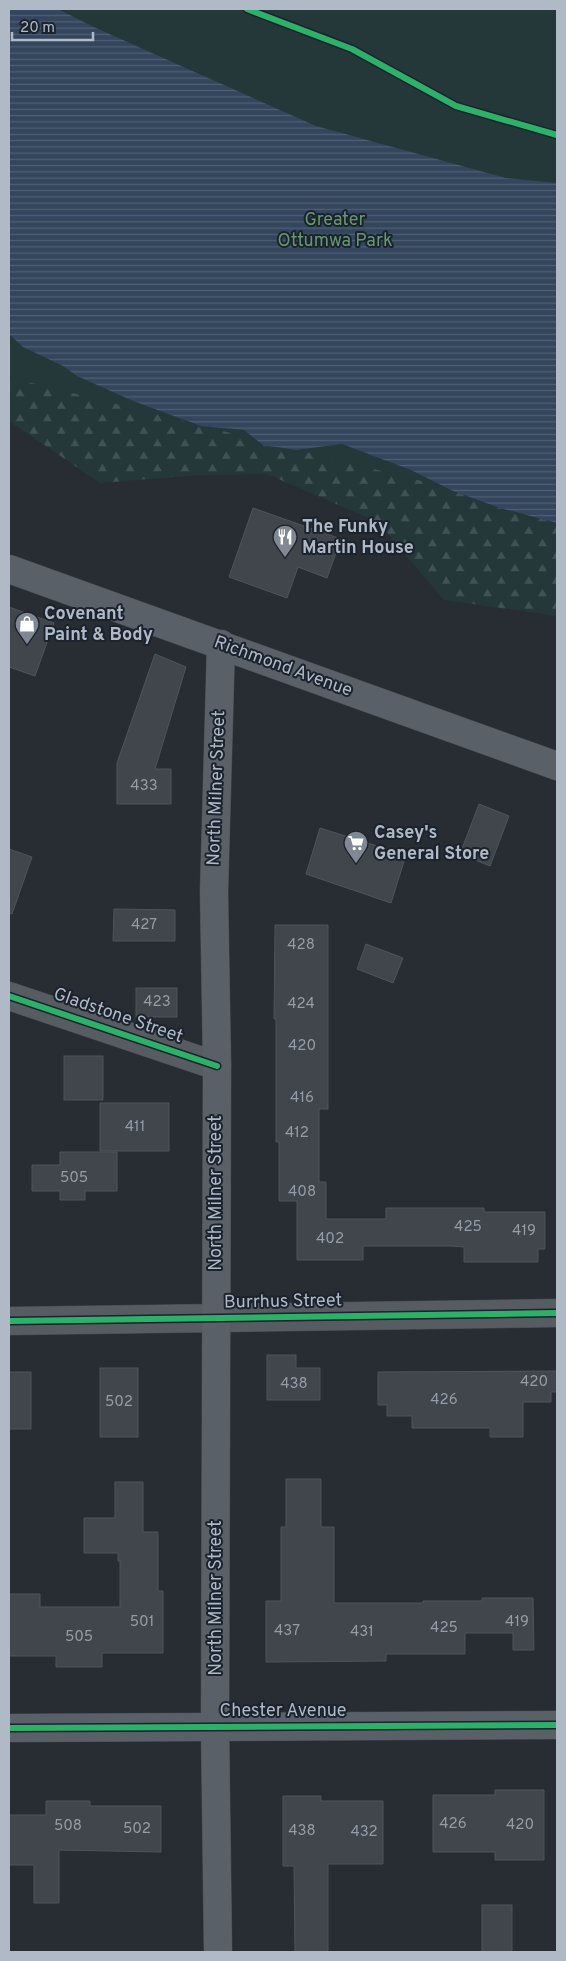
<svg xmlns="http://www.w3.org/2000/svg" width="566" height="1961" font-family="Overpass,sans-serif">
<defs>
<pattern id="forest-firs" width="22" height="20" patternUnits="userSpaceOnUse" patternTransform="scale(1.25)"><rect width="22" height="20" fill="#243739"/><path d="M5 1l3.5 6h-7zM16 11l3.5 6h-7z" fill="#415254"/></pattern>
<pattern id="water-rules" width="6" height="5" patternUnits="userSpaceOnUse" patternTransform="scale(1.25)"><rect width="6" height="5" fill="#34465d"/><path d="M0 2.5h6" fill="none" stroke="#4f5f73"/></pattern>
</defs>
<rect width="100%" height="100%" fill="#272d33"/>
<path fill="url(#forest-firs)" d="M9,334l235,96 19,15 33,5 46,-6 92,37 19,10 47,17 57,15v93l-113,-16 -66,-78 -111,-48 -68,1 -99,8 -91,-62z"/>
<path fill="#243739" d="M9,9h548v506l-548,-138z"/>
<path fill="url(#water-rules)" d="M9,9h49l38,19 220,98 190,52 51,5v340l-57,-15 -47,-17 -42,-21 -69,-26 -46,6 -33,-5 -19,-15 -43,-4 -68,-25 -56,-25 -14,-10 -40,-19 -14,-13z"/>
<g fill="#41464c" stroke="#4f545c">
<path d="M253,508l88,31 -14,39 -29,-11 -11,31 -58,-21z"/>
<path d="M9,607l45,16 -19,53 -26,-9z"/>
<path d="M155,654l31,13 -31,102h16v35h-54v-41z"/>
<path d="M479,804l30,12 -19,50 -30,-12z"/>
<path d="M320,828l86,27 -15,48 -85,-29z"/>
<path d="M9,849l23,8 -20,57 -3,-1z"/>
<path d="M114,909l61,1v31h-62z"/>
<path d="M275,925h53v184h-9v73h7v37h60v-11h98v4h61v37h-7v13h-74v-15l-12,-1h-89v14h-66v-59h-18v-59h-3v-123h-2z"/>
<path d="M366,944l37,14 -10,25 -36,-14z"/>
<rect x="136" y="988" width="41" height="29"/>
<rect x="64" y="1056" width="39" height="44"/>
<rect x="100" y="1103" width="69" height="48"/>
<path d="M60,1152h57v39h-32v9h-25v-9h-28v-26h28z"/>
<path d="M267,1355h29v13h24v32h-53z"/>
<rect x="100" y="1368" width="38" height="69"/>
<path d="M557,1371v21h-6v10h-28v35h-33v-9h-78v-12h-25v-11h-9v-33z"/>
<rect x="9" y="1372" width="22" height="57"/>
<path d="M286,1479h35v48h13v76h89v-2h59v-3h51l1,52h-21v-17h-48v21h-79v7l-120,1v-61h15v-74h5z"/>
<path d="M115,1482h28v50h15v59h5v62h-61v14h-46v-11h-47v-62h31v13h80v-46h-2v-8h-34v-35h31z"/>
<path d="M495,1790h49v70h-49v-8h-62v-57h62z"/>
<path d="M283,1796h38v5h62v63h-55v88h-33l-1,-86h-11z"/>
<path d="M46,1801h44v5h71v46l-102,-2v53h-25v-38h-25v-50h37z"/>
<rect x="482" y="1905" width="30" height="47"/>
</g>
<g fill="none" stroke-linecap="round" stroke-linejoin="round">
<defs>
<g id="street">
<path d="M9,996l208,70"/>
<path d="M9,1321l548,-8"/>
</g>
<g id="secondary">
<path d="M9,569l548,197"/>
<path d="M9,1728l548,-3"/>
<path d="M218,1952l-3,-226 2,-660 -3,-174 7,-248"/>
</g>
</defs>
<use href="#street" stroke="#43484d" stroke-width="29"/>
<use href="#secondary" stroke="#43484d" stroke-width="29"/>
<use href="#street" stroke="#575b62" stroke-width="28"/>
<use href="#secondary" stroke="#5a6067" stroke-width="28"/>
<defs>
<g id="cycleway">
<path d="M247,9l105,40 104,57 101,29"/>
<path d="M9,996l208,70"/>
<path d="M9,1321l548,-8"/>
<path d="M9,1728l548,-3"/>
</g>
</defs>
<use href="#cycleway" stroke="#1a232e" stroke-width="9"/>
<use href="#cycleway" stroke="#2db169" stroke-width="6"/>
</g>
<defs>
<symbol id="restaurant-pin" viewBox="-11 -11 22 30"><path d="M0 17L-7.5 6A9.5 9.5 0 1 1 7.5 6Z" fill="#808893" stroke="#1a232e"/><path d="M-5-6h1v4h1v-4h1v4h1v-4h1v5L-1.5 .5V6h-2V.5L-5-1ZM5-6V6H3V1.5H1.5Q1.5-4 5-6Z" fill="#fff"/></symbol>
<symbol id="shop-pin" viewBox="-11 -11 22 30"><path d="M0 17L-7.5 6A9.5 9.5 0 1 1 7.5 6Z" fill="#808893" stroke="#1a232e"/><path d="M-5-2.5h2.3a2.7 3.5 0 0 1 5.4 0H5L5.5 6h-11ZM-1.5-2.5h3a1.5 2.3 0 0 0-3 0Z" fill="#fff"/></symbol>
<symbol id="supermarket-pin" viewBox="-11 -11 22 30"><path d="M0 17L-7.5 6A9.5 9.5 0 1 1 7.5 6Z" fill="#808893" stroke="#1a232e"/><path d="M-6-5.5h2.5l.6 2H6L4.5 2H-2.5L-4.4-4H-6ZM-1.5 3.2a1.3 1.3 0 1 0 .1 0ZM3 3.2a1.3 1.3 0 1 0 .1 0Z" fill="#fff"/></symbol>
</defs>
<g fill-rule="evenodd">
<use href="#restaurant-pin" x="271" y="523" width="28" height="38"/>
<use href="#shop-pin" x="13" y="610" width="28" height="38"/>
<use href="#supermarket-pin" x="342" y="829" width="28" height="38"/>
</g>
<g text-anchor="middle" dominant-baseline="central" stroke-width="4" stroke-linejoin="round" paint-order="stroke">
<g font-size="15" fill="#949ca8">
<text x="144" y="786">433</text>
<text x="144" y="925">427</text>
<text x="301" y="945">428</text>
<text x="157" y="1002">423</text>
<text x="301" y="1004">424</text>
<text x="302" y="1046">420</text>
<text x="302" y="1098">416</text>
<text x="135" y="1127">411</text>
<text x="297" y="1133">412</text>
<text x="74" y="1178">505</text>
<text x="302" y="1192">408</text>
<text x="468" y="1227">425</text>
<text x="524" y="1231">419</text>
<text x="330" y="1239">402</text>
<text x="534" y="1382">420</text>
<text x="294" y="1384">438</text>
<text x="444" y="1400">426</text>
<text x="119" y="1402">502</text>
<text x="142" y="1622">501</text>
<text x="517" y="1622">419</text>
<text x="444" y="1628">425</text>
<text x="287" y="1631">437</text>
<text x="362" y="1632">431</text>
<text x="79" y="1637">505</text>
<text x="453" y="1824">426</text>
<text x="520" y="1825">420</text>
<text x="68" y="1826">508</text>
<text x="137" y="1829">502</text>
<text x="302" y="1831">438</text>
<text x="364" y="1832">432</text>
</g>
<g font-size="18" fill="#679770" stroke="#1a232e">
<text x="335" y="220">Greater<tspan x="335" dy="21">Ottumwa Park</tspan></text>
</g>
<g font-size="18" font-weight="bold" fill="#b0b9c6" stroke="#1a232e" text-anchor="start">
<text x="302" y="527">The Funky<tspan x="302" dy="21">Martin House</tspan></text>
<text x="44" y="614">Covenant<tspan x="44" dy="21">Paint &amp; Body</tspan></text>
<text x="374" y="833">Casey's<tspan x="374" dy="21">General Store</tspan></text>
</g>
<g font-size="18" fill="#b0b9c6" stroke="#1a232e">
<text transform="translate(283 667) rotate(20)">Richmond Avenue</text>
<text transform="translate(217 788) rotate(-88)">North Milner Street</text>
<text transform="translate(118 1016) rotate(19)">Gladstone Street</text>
<text transform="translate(216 1193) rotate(-90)">North Milner Street</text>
<text transform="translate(283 1302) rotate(-1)">Burrhus Street</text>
<text transform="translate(216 1598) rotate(-90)">North Milner Street</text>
<text x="283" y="1711">Chester Avenue</text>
</g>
</g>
<rect width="566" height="1961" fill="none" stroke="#b0b9c6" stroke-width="20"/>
<path d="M12 32v8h81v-8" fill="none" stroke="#b0b9c6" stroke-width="2.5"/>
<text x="20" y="32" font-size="15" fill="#b0b9c6" stroke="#1a232e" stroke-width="4" paint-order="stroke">20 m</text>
</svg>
